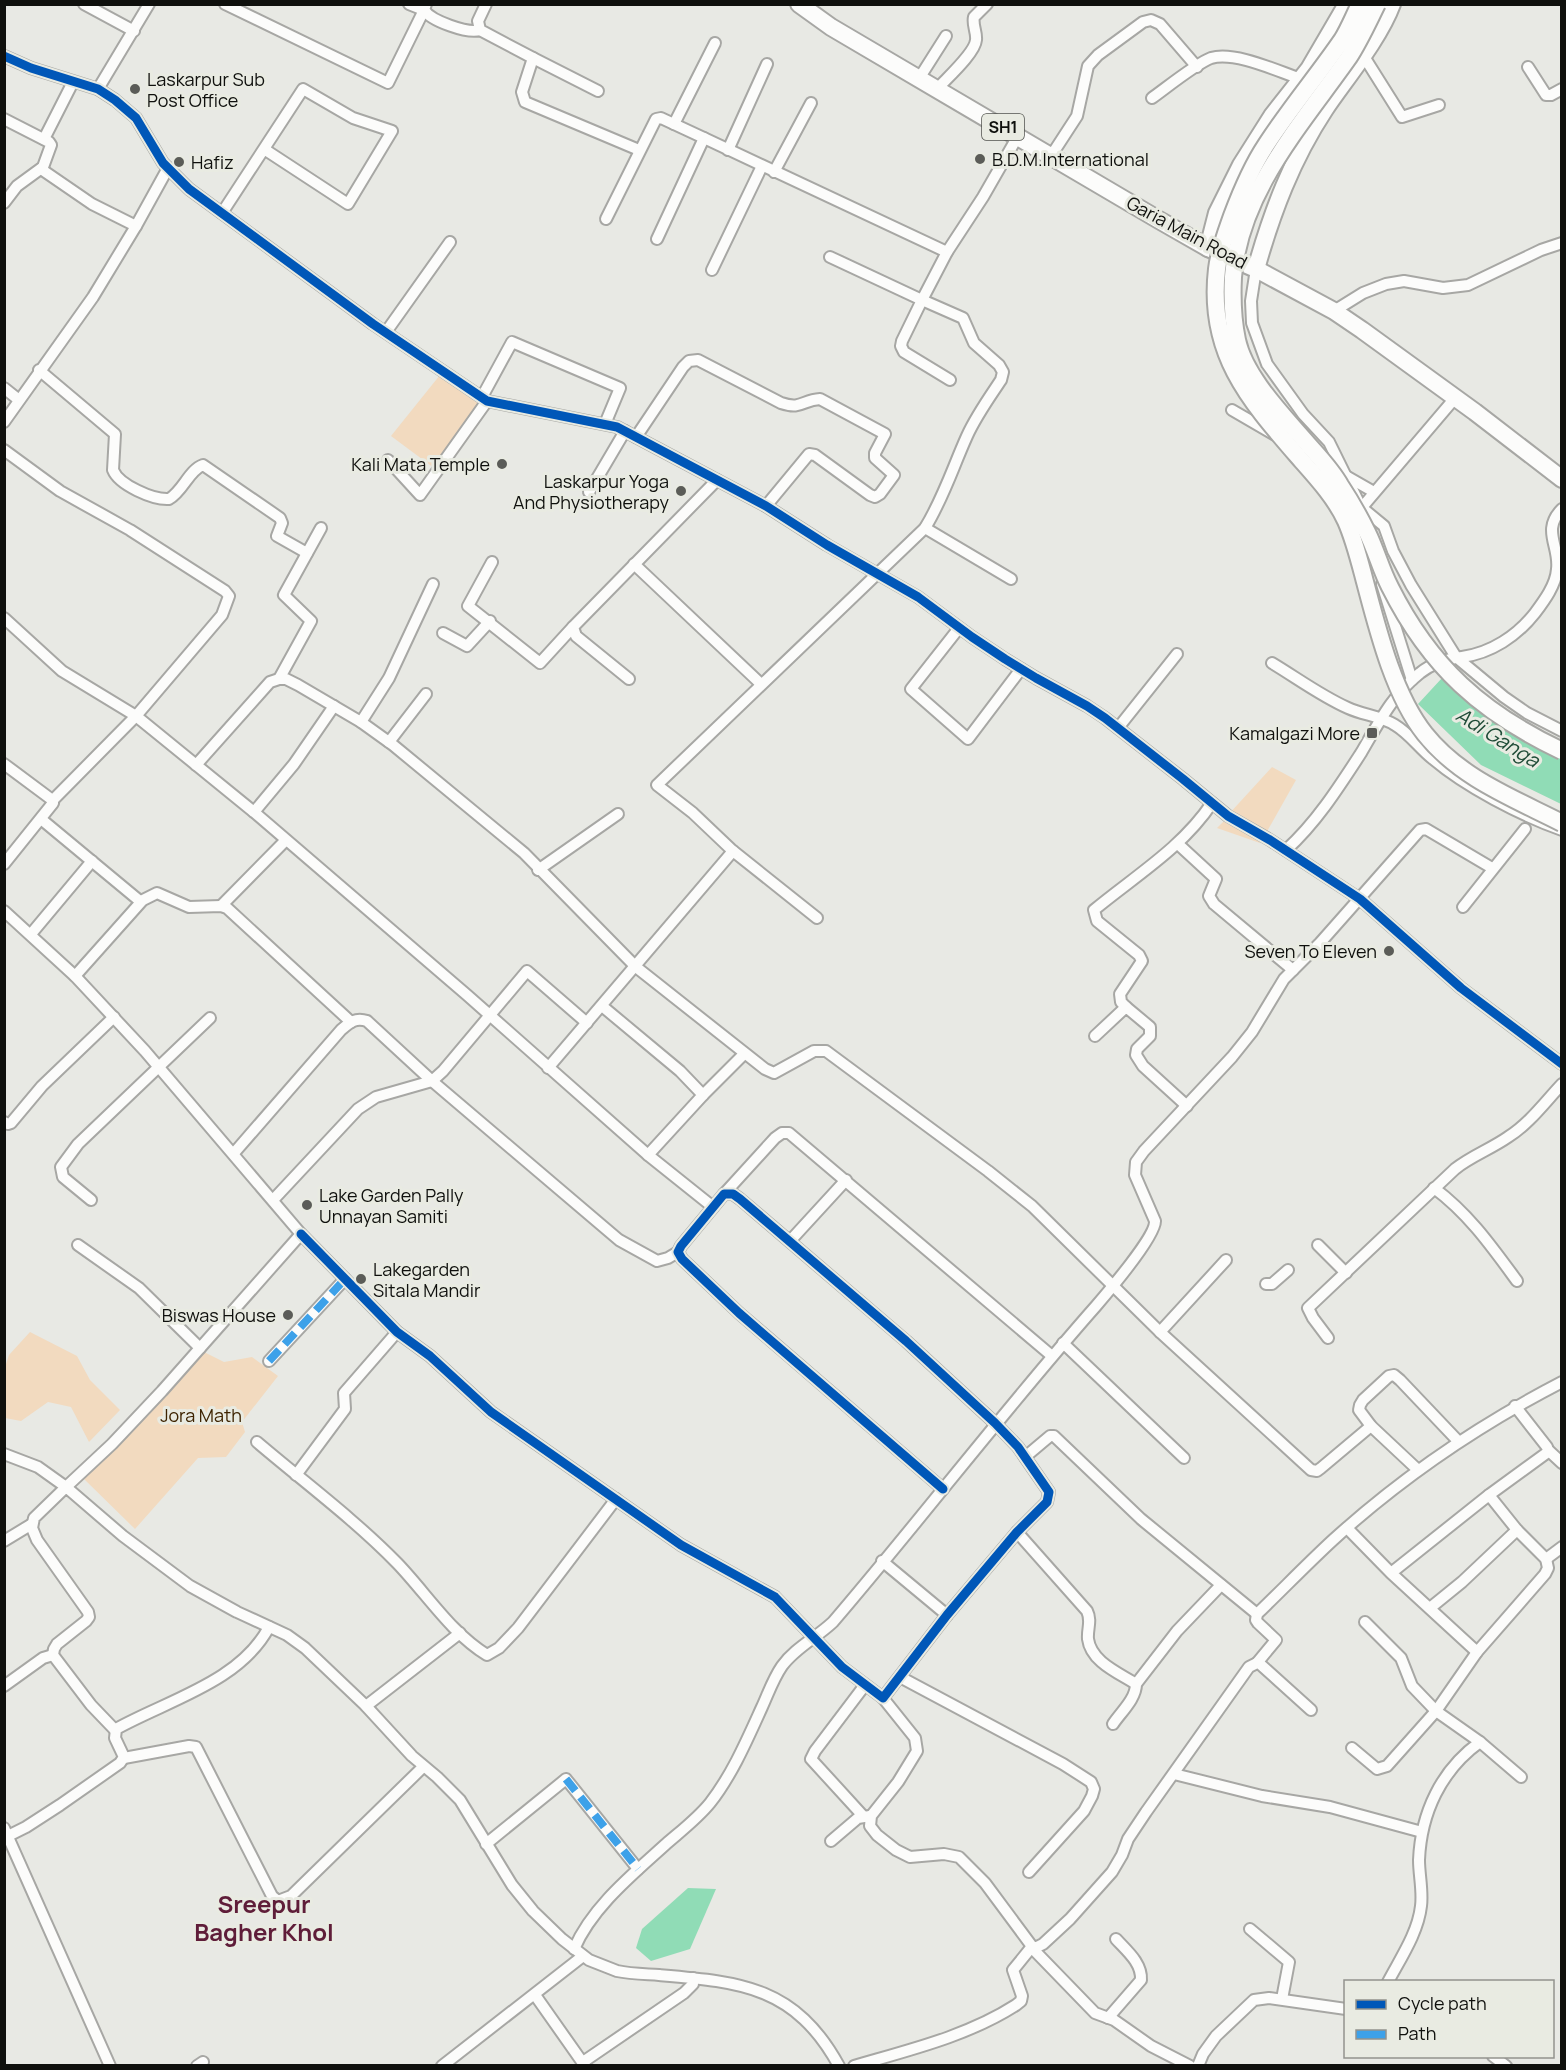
<svg xmlns="http://www.w3.org/2000/svg" width="1566" height="2070" font-family="Manrope,sans-serif">
<rect width="100%" height="100%" fill="#e8e9e4"/>
<g fill="#f2dabf">
<path d="M440,375l40,28 -46,65 -43,-32z"/>
<path d="M1272,767l24,13 -31,55 -37,-20z"/>
<path d="M1226,819l36,18 -2,6 -43,-15z"/>
<path d="M30,1332l47,24 13,24 30,30 -31,32 -18,-35 -23,-5 -27,19 -16,-3v-51l4,-12z"/>
<path d="M204,1352l20,10 28,-5 26,19 -36,46 3,10 -19,25 -28,1 -63,71 -51,-50z"/>
</g>
<g fill="#90dcb6">
<path d="M1442,678l66,52 53,27v47l-80,-39 -63,-61z"/>
<path d="M688,1888l28,1 -26,60 -39,12 -15,-13 6,-19z"/>
</g>
<g fill="none" stroke-linecap="round" stroke-linejoin="round">
<defs>
<g id="street">
<path d="M84,4l50,27"/>
<path d="M225,4l163,79 36,-73 -15,-6"/>
<path d="M426,4l-2,6c7,11 44,24 56,20"/>
<path d="M486,4l-8,17 2,9 53,28 -11,34 3,10 114,48"/>
<path d="M1363,55l39,62 37,-12"/>
<path d="M4,56l27,12 67,21 17,11 21,18 27,45 26,26 184,135 114,77 130,26 149,79 61,39 91,52 54,40 33,22 31,19 51,28 18,12 78,61 45,37 42,24 90,59 101,89 101,76"/>
<path d="M533,58l65,33"/>
<path d="M1528,67l18,28h5l11,-6"/>
<path d="M920,77l26,-41"/>
<path d="M938,88c9,-10 37,-35 38,-48 1,-8 -4,-15 -2,-23l13,-13"/>
<path d="M98,89l51,-85"/>
<path d="M1152,98c14,-10 45,-35 59,-40 24,-7 66,13 90,21"/>
<path d="M4,119l45,23 2,3 -8,22 -26,19 -13,17"/>
<path d="M674,124l41,-81"/>
<path d="M44,139l29,-57"/>
<path d="M728,150l39,-86"/>
<path d="M1051,156l26,-40 11,-50 10,-11 45,-33 8,-2 9,4 37,43"/>
<path d="M41,169l51,35 44,22"/>
<path d="M774,172l37,-69"/>
<path d="M222,213l81,-124 50,29 39,13 -44,73 -84,-55"/>
<path d="M606,219l50,-100 5,-1 43,20"/>
<path d="M657,239l47,-101 243,114"/>
<path d="M830,257l92,43 -20,41 -1,5 3,6 46,28"/>
<path d="M1256,269l-5,32 1,22 15,41 36,50 26,28 32,65 23,19 9,25 18,34 45,72 48,40 23,16 35,18"/>
<path d="M712,270l50,-104"/>
<path d="M1334,311l29,-18 23,-9 18,-3 39,7 25,-3 73,-35 21,-7"/>
<path d="M386,332l64,-90"/>
<path d="M39,370l76,64 -2,36c6,15 40,30 56,29 14,-8 20,-29 34,-34l77,53 2,5 -5,13 30,17"/>
<path d="M4,388l15,12"/>
<path d="M482,397l30,-55 108,46 -15,36"/>
<path d="M1232,410l43,25"/>
<path d="M4,422l89,-125 43,-71 32,-58"/>
<path d="M636,437l47,-70 6,-6 9,-1 83,43c21,7 21,-3 39,-4l65,35 -10,19v5l19,17 -14,19 -5,3 -5,-2 -55,-40 -6,-1 -43,52"/>
<path d="M4,450l56,41 70,39 95,61 4,5 -7,19 -86,101 -84,85"/>
<path d="M388,460l32,35 67,-94"/>
<path d="M1346,476l28,16"/>
<path d="M589,492l36,-61"/>
<path d="M1358,512l97,-114"/>
<path d="M925,528l86,51"/>
<path d="M492,562l-24,44 72,57 33,-36"/>
<path d="M634,564l127,120"/>
<path d="M1382,584l30,96"/>
<path d="M4,618l58,53 74,45 118,96 213,183 181,160 65,52"/>
<path d="M959,628l-48,61 57,50 53,-70"/>
<path d="M443,633l24,13 23,-25"/>
<path d="M1272,663c25,15 49,33 76,45 15,7 33,8 47,17 15,9 24,23 38,34 33,28 87,56 129,71"/>
<path d="M279,679l32,-58 -27,-26 37,-67"/>
<path d="M629,679l-53,-43 -3,-9 144,-147"/>
<path d="M361,722l28,-44 44,-94"/>
<path d="M1118,728l59,-74"/>
<path d="M389,742l37,-48"/>
<path d="M4,764l47,35 2,4 -49,61"/>
<path d="M196,765l74,-83 9,-3h7l12,6 63,37 32,23 131,108 112,114 129,102 9,4 40,-22h12l162,120 44,35 128,126 151,138 6,1 4,-3 50,-42"/>
<path d="M254,812l40,-48 40,-58"/>
<path d="M41,819l100,83 -66,74"/>
<path d="M1178,844l38,35 -7,17 5,8 79,66"/>
<path d="M1286,850c30,-27 53,-63 75,-97 17,-29 32,-59 59,-80 12,-10 27,-14 42,-16 29,-4 55,-21 73,-44 9,-12 21,-28 22,-44 3,-23 -16,-39 5,-60"/>
<path d="M733,851l84,67"/>
<path d="M538,870l80,-56"/>
<path d="M141,901l16,-8 32,14 32,-1 6,2 124,114"/>
<path d="M221,906l64,-65"/>
<path d="M1463,907l62,-78"/>
<path d="M4,911l71,65 70,75 156,183 -139,157 -50,53 -46,43 -28,-20 -34,-13"/>
<path d="M31,934l61,-73"/>
<path d="M602,1006l78,65 23,24 -55,60"/>
<path d="M1126,1007l-5,-5 -1,-8 22,-33 -3,-6 -42,-34 -3,-11c41,-34 88,-62 118,-107"/>
<path d="M1095,1036l31,-29 24,20v9l-13,13 -1,6 7,11 44,40"/>
<path d="M548,1068l185,-217 -40,-38 -36,-28 268,-257c18,-29 28,-61 42,-92 9,-20 22,-38 34,-56l2,-8 -4,-7 -25,-22 -11,-25 -41,-18 25,-48 36,-55 35,-61"/>
<path d="M703,1095l41,-41"/>
<path d="M4,1122l4,2 3,-1 31,-37 72,-69"/>
<path d="M234,1153l107,-123c8,-7 14,-13 26,-9l65,60 187,159 38,21 11,-3 10,-6"/>
<path d="M1434,1188c35,26 58,59 83,93"/>
<path d="M724,1194l51,-56 7,-5h7l263,223"/>
<path d="M91,1200l-28,-23 -2,-10 17,-23 132,-126"/>
<path d="M273,1200l85,-91 18,-12 56,-16 11,-10 84,-100 60,52"/>
<path d="M301,1234l96,98 33,24 61,56 190,133 94,52 67,70 41,31 64,-83 70,-83 30,-30 2,-10 -31,-45 -23,-24 -89,-82 -166,-142 -7,-5h-9l-43,52 -3,6 4,7 57,54 204,176"/>
<path d="M790,1241l56,-61"/>
<path d="M78,1245l61,43 61,60"/>
<path d="M1318,1245l28,28"/>
<path d="M1266,1284h6l16,-14"/>
<path d="M1160,1332l66,-72"/>
<path d="M1328,1338l-15,-20 -5,-10 147,-139c16,-13 36,-20 53,-32 21,-13 37,-35 54,-53"/>
<path d="M1063,1343l121,115"/>
<path d="M269,1361l76,-82"/>
<path d="M257,1442c47,40 97,77 140,121 29,30 54,70 90,92l12,-7 19,-20 98,-129"/>
<path d="M1548,1450l14,13"/>
<path d="M1025,1457l25,-21h4l87,83 116,95"/>
<path d="M1418,1470l-47,-44 -12,-16 1,-5 3,-5 26,-24 5,-1 6,5 58,61"/>
<path d="M296,1475l49,-66 -1,-16 53,-61"/>
<path d="M1489,1495l59,-43 -1,-5 -32,-41"/>
<path d="M1347,1528l44,45 86,79 68,-78 3,-6 -2,-9 -29,-29 -28,-35 -98,78"/>
<path d="M1017,1532l70,79c5,10 0,18 1,28 3,23 31,34 48,45"/>
<path d="M4,1541l28,-17"/>
<path d="M1546,1559l16,-12"/>
<path d="M882,1561l65,54"/>
<path d="M1430,1608l32,-26 55,-52"/>
<path d="M1365,1622l36,36 11,28 24,25 44,31 41,35"/>
<path d="M1257,1663l19,-23 -18,-17 -2,-3 1,-6c26,-25 50,-50 76,-74 69,-63 146,-115 229,-158"/>
<path d="M900,1677l163,87 28,18 3,7 -2,7 -8,15 -55,61"/>
<path d="M4,1686l39,-28 10,-3"/>
<path d="M366,1706l94,-73"/>
<path d="M1113,1724c8,-12 23,-25 23,-40l41,-53 44,-46"/>
<path d="M115,1730l-24,-25 -38,-50 1,-6 3,-5 29,-23 3,-4 -1,-5 -51,-72 -5,-12 2,-10 32,-31 57,49 67,50 47,26 50,23 18,13 61,58 46,50 25,21 23,23 52,85 21,26 29,28 27,21 28,11c14,3 28,3 42,4 82,7 136,11 180,91"/>
<path d="M1352,1748l25,21 10,-3 49,-55 41,-59"/>
<path d="M124,1758l65,-12 7,1 76,149 6,5 13,-5 132,-129"/>
<path d="M1174,1774l88,22 68,11 92,25"/>
<path d="M864,1817l-53,-58 4,-8 50,-66"/>
<path d="M4,1828l106,238"/>
<path d="M4,1838l22,-11 34,-22 60,-42 4,-6 -9,-19 1,-9c52,-29 124,-47 153,-102"/>
<path d="M831,1841l27,-23 12,-2"/>
<path d="M486,1844l80,-65 72,90"/>
<path d="M1250,1929l39,33 -7,37"/>
<path d="M1031,1947h6l6,-3 27,-25 42,-47 10,-17 6,-16 18,-27 103,-145 8,-4 3,1 51,46"/>
<path d="M1031,1947l64,66 19,7 37,26 39,20"/>
<path d="M574,1949c18,-42 59,-75 92,-105 15,-13 32,-26 44,-41 22,-28 37,-63 52,-96 6,-13 11,-28 20,-41 13,-18 34,-28 51,-44 89,-104 172,-213 263,-316 12,-14 60,-70 59,-85l-20,-46 1,-13 8,-11 88,-94 20,-25 32,-53 36,-36 100,-113 6,-1 66,39"/>
<path d="M1388,1982c12,-23 30,-49 33,-76 2,-15 -2,-31 -2,-46 2,-47 22,-90 61,-118"/>
<path d="M535,1995l50,71"/>
<path d="M1108,2018l33,-38c1,-17 -14,-29 -25,-41"/>
<path d="M1493,2056l13,10"/>
<path d="M583,2062l101,-69 9,-9v-6"/>
<path d="M197,2066l6,-4"/>
<path d="M442,2066l141,-110"/>
<path d="M854,2066c55,-16 114,-30 162,-61l5,-4 1,-5 -9,-26 17,-21 1,-4 -46,-62 -26,-26 -15,-3 -34,3 -14,-7 -19,-15 -7,-9 1,-10 27,-34 19,-31 -2,-13 -32,-40"/>
<path d="M1198,2066l5,-12 13,-18 38,-36 15,-2 77,11"/>
</g>
<g id="primary">
<path d="M799,4l32,23 328,193 49,28 48,21 78,42 28,19 113,82 87,67"/>
<path d="M1208,248l9,-35 24,-48 31,-49 37,-47 38,-65"/>
<path d="M1256,269c16,-57 36,-110 69,-160 21,-31 54,-70 67,-105"/>
</g>
</defs>
<use href="#street" stroke="#a7a7a4" stroke-width="14"/>
<use href="#primary" stroke="#a7a7a4" stroke-width="20"/>
<use href="#street" stroke="#fcfcfb" stroke-width="10"/>
<use href="#primary" stroke="#fcfcfb" stroke-width="16"/>
<defs>
<g id="primary-bridge">
<path d="M1360,4c-6,12 -11,25 -18,36 -24,35 -52,68 -76,105 -14,21 -25,47 -34,71 -6,17 -13,35 -15,53 -10,85 33,132 85,192 16,18 34,38 44,60 8,18 13,38 18,57 13,49 29,116 61,156 35,44 88,64 137,89"/>
<path d="M1377,4c-9,18 -17,36 -28,53 -47,67 -109,134 -116,220 -1,20 0,44 4,63 8,37 45,74 69,102 12,14 25,27 34,43 10,15 19,31 27,47 9,18 14,38 23,55 40,80 92,126 172,164"/>
</g>
</defs>
<use href="#primary-bridge" stroke="#a7a7a4" stroke-width="20" stroke-linecap="butt"/>
<use href="#primary-bridge" stroke="#fcfcfb" stroke-width="16"/>
<g stroke="#3da1e9" stroke-width="8" stroke-dasharray="15 8" stroke-linecap="butt">
<path d="M269,1361l76,-82"/>
<path d="M566,1779l72,90"/>
</g>
<defs>
<g id="cycleway">
<path d="M4,56l27,12 67,21 17,11 21,18 27,45 26,26 184,135 114,77 130,26 149,79 61,39 91,52 54,40 33,22 31,19 51,28 18,12 78,61 45,37 42,24 90,59 101,89 101,76"/>
<path d="M301,1234l96,98 33,24 61,56 190,133 94,52 67,70 41,31 64,-83 70,-83 30,-30 2,-10 -31,-45 -23,-24 -89,-82 -166,-142 -7,-5h-9l-43,52 -3,6 4,7 57,54 204,176"/>
</g>
</defs>
<use href="#cycleway" stroke="#e9ebe2" stroke-width="13"/>
<use href="#cycleway" stroke="#0057b8" stroke-width="9"/>
</g>
<g fill="#5b5c58" stroke="#e9ebe2" stroke-width="2">
<circle cx="135" cy="89" r="6"/>
<circle cx="980" cy="159" r="6"/>
<circle cx="179" cy="162" r="6"/>
<circle cx="502" cy="464" r="6"/>
<circle cx="681" cy="491" r="6"/>
<rect x="1366" y="727" width="12" height="12" rx="3"/>
<circle cx="1389" cy="951" r="6"/>
<circle cx="307" cy="1205" r="6"/>
<circle cx="361" cy="1279" r="6"/>
<circle cx="288" cy="1315" r="6"/>
</g>
<g text-anchor="middle" dominant-baseline="central" stroke-width="6" stroke-linejoin="round" paint-order="stroke">
<rect fill="#e9ebe2" stroke="#50524d" stroke-width="1.5" x="982" y="114" width="42" height="26" rx="4.5"/>
<g font-size="16" font-weight="bold" fill="#0f100d">
<text x="1003" y="127">SH1</text>
</g>
<g font-size="18" fill="#0f100d" stroke="#e9ebe2" text-anchor="start">
<text x="147" y="79">Laskarpur Sub<tspan x="147" dy="21">Post Office</tspan></text>
<text x="992" y="159">B.D.M.International</text>
<text x="191" y="162">Hafiz</text>
<text x="490" y="464" text-anchor="end">Kali Mata Temple</text>
<text x="669" y="481" text-anchor="end">Laskarpur Yoga<tspan x="669" dy="21">And Physiotherapy</tspan></text>
<text x="1360" y="733" text-anchor="end">Kamalgazi More</text>
<text x="1377" y="951" text-anchor="end">Seven To Eleven</text>
<text x="319" y="1195">Lake Garden Pally<tspan x="319" dy="21">Unnayan Samiti</tspan></text>
<text x="373" y="1269">Lakegarden<tspan x="373" dy="21">Sitala Mandir</tspan></text>
<text x="276" y="1315" text-anchor="end">Biswas House</text>
</g>
<g font-size="18" fill="#0f100d" stroke="#e9ebe2">
<text transform="translate(1187 232) rotate(28)">Garia Main Road</text>
</g>
<g font-size="18" fill="#3d2300" stroke="#e9ebe2">
<text x="201" y="1415">Jora Math</text>
</g>
<g font-size="20" font-style="italic" fill="#1f4c37" stroke="#e9ebe2">
<text transform="translate(1498 737) rotate(32)">Adi Ganga</text>
</g>
<g font-size="24" font-weight="bold" fill="#5f1d39" stroke="#e9ebe2">
<text x="264" y="1903">Sreepur<tspan x="264" dy="28">Bagher Khol</tspan></text>
</g>
</g>
<rect width="1566" height="2070" fill="none" stroke="#0f100d" stroke-width="12"/>
<rect x="1344" y="1980" width="210" height="78" fill="#e9ebe2" stroke="#92938d" stroke-width="1.5"/>
<rect x="1356" y="2000" width="30" height="9" fill="#0057b8" stroke="#92938d" stroke-width="1.5"/>
<text x="1398" y="2010" font-size="18" fill="#0f100d">Cycle path</text>
<rect x="1356" y="2030" width="30" height="9" fill="#3da1e9" stroke="#92938d" stroke-width="1.5"/>
<text x="1398" y="2040" font-size="18" fill="#0f100d">Path</text>
</svg>
